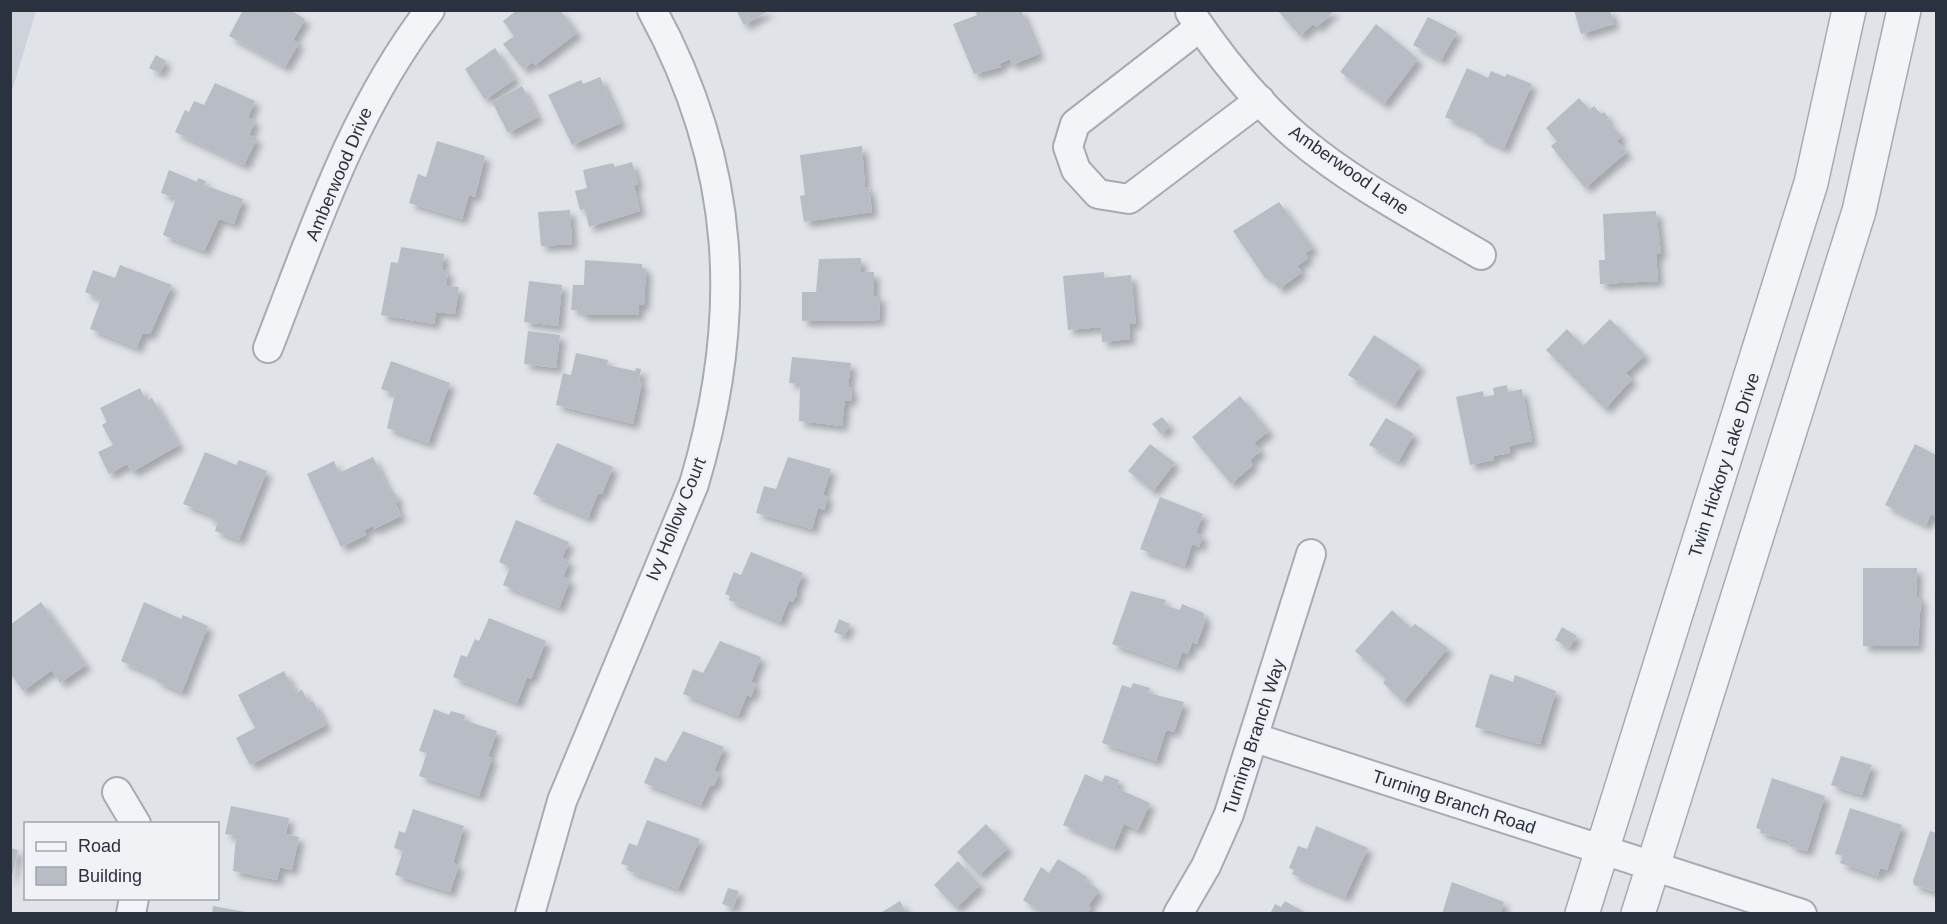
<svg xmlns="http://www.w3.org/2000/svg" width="1947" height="924" font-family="Helvetica,sans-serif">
<defs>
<filter id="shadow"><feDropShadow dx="5.5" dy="5.5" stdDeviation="3" flood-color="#0004"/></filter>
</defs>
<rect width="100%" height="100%" fill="#e0e3e8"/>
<path fill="#ced2da" d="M11,10l25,1 -25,83 -1,-83z"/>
<g fill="#b8bcc5" filter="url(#shadow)">
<path d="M243,10h47l15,9 -12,21 6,3 -14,24 -56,-31z"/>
<path d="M517,10h43l17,23 -42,32 -2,-3 -10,7 -20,-25 11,-8 -11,-15z"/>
<path d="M736,10h34l-26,15z"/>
<path d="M975,10h46l18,44 -27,11 -2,-6 -11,5 2,3 -27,7 -21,-50 24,-9z"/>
<path d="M1277,10h58l-18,17 -4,-3 -13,12z"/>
<path d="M1574,10h36l4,14 -33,10z"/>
<path d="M1428,17l29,15 -16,28 -28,-15z"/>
<path d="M1376,24l42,35 -34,45 -44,-32z"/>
<path d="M495,48l20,31 -30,21 -20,-31z"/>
<path d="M156,55l10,6 -6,12 -11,-5z"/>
<path d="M1467,68l21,10 3,-7 14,6 2,-3 25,10 -28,64 -27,-12 2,-4 -34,-15z"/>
<path d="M600,77l21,46 -49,22 -24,-50 33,-15 2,4z"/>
<path d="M215,83l40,18 -7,16 7,4 -6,14 8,3 -13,27 -69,-33 10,-22 4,2 5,-11 10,4z"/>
<path d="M522,86l16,31 -30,16 -16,-31z"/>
<path d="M1579,98l11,12 4,-4 7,8 3,-2 5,6 -3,2 16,16 -5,5 10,11 -42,36 -34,-42 6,-5 -11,-13z"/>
<path d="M437,141l48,15 -10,41 -6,-2 -7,24 -53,-16 9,-29 8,3z"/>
<path d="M862,146l3,42 4,-1 3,25 -68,10 -4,-26 5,-1 -5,-40z"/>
<path d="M632,162l6,22 -4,2 6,25 -51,16 -4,-18 -5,1 -5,-19 12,-3 -4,-18 30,-7 2,4z"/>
<path d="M169,170l28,12 1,-4 8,3 -2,4 39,14 -9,25 -15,-5 -15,32 -41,-16 13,-37 -15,-5z"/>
<path d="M1279,202l34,46 -8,5 3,5 -11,8 5,6 -23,17 -8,-11h-6l-32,-47z"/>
<path d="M570,210l2,34 -31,2 -3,-34z"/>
<path d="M1656,211l5,43h-5l2,27 -58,3 -1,-24h6l-2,-46z"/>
<path d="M401,247l43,7 -2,16 6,1 -2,15 13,1 -4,27 -19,-2 -2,12 -53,-9 10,-53 7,1z"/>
<path d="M861,258v14h13v25l6,-2 -1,25 -77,1v-29h14l3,-33z"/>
<path d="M585,260l57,4v4l4,1 -2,36h-5l-1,10h-58l1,-5h-10l2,-25h11z"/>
<path d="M120,265l52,20 -22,49h-8l-5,14 -47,-19 11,-30 -16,-7 8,-22 22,8z"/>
<path d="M1104,272v6l27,-3 5,49h-7l1,15 -28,3 -1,-15 -33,3 -5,-54z"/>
<path d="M529,281l33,4 -4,41 -34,-4z"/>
<path d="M1610,319l35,36 -19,18 6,6 -27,30 -59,-59 21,-21 16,17z"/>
<path d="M528,331l32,4 -4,33 -32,-4z"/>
<path d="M1374,335l46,30 -25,40 -47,-30z"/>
<path d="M576,353l32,7 -1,5 28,6 1,-3 5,1 -2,12 3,1 -9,42 -77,-19 7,-32 8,2z"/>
<path d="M792,357l59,6 -3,24 4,1 -1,13 -6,-1 -3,26 -43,-5 1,-37 -11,-1z"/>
<path d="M391,361l59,22 -22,60 -41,-15 8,-34 -14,-5z"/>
<path d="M1507,385l1,7 14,-3 10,52 -23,5 1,7 -17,3 1,4 -24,5 -14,-68 27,-6 1,6 10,-2 -1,-7z"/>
<path d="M140,388l6,13 6,-3 27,47 -47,27 -5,-8 -18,10 -11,-22 15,-7 -11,-20 5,-3 -7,-14z"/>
<path d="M1240,396l29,35 -15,12 7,8 -11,9 3,5 -22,19 -39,-47z"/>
<path d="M1162,417l8,9 -9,8 -9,-10z"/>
<path d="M1386,418l28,16 -16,28 -29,-17z"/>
<path d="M557,443l56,24 -11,27 -4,-1 -10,25 -55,-24z"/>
<path d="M1150,444l25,19 -22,28 -25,-20z"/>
<path d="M1915,444l21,11v62l-5,-3 -5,11 -41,-20z"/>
<path d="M205,452l31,13 3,-5 28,11 -28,69 -24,-9 3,-10 -10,-4 1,-3 -26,-10z"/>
<path d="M373,457l17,35h4l4,8 -2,4 5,12 -27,13 -1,-3 -9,4 2,5 -25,12 -34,-73 27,-13 5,12z"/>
<path d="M788,457l43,12 -8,26 5,2 -4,13 -6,-2 -6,21 -56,-16 8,-27 12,3z"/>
<path d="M1160,497l43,17 -7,19 7,3 -4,11 -7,-3 -7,22 -45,-17z"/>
<path d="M516,520l53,22 -7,16 7,3 -6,16 7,3 -11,28 -56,-23 7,-18 -11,-5z"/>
<path d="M751,552l52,21 -7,17 1,5 -5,7 -3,-2 -9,22 -51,-22 1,-4 -5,-2 9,-22 7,3z"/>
<path d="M1863,568h54l-1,29h5l-3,49h-55z"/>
<path d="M1131,591l35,9 -2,5 16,5 2,-6 22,9 -1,4 3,1 -9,26 -5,-2 -4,12 -6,-2 -5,15 -65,-23z"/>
<path d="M41,602l45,63 -26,18 -8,-13 -29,21 -13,-18v-48z"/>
<path d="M144,602l37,17 2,-4 25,11 -26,66 -26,-11 1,-4 -36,-16z"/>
<path d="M1392,610l19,18 4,-4 33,24 -45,54 -20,-19 3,-4 -31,-28z"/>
<path d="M489,618l57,23 -15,38 -4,-2 -10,26 -64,-26 8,-22 6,2 8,-18 4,2z"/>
<path d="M839,619l11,5 -6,12 -10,-4z"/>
<path d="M1562,627l15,9 -8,12 -14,-8z"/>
<path d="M720,641l41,16 -10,25 5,2 -5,13 -4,-2 -9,21 -55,-22 10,-25 10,4z"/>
<path d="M284,671l12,22 6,-3 7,13 4,-2 13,24 -76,40 -14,-27 19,-10 -17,-33z"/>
<path d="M1490,674l23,8 2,-7 41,16 -16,53 -65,-17z"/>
<path d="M1133,683l17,5 -2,5 36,9 -10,30 -8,-2 -10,31 -54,-18 20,-58 9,3z"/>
<path d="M434,709l15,6 2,-4 14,4 -1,5 33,11 -9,26 4,1 -13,38 -60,-20 8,-23 -8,-2z"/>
<path d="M683,731l41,16 -10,24 5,2 -5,13 -4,-1 -9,20 -57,-22 11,-26 11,5z"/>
<path d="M1841,756l31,9 -10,30 -31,-10z"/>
<path d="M1085,774l17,8 3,-7 14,5 -3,8 34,15 -12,27 -14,-6 -10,23 -51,-22z"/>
<path d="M1772,778l53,18 -18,55 -18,-5 1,-5 -30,-8 1,-3 -5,-2z"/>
<path d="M231,806l58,12 -3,16 13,3 -7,33 -12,-3 -3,13 -44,-9 3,-35 -11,-2z"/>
<path d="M1850,808l52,17 -15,45 -7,-2 -2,8 -38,-13 3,-7 -8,-2z"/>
<path d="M413,809l51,17 -11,37 6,2 -9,27 -55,-17 8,-24 -9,-3 5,-17 6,2z"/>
<path d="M647,820l53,19 -22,50 -51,-19 2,-4 -8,-2 8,-21 8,3z"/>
<path d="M986,824l22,24 -29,27 -22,-23z"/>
<path d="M1316,826l52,22 -23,49 -53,-23 2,-4 -5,-2 9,-22 9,3z"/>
<path d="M1930,831l6,2v55l-3,3 -19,-6 -1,-4z"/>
<path d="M10,848l8,2 -7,30h-1z"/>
<path d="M1058,859l29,18 -2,3 14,10 -11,16 3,2 -4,6 -7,-3 -2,3h-34l-21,-14 18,-33 8,6z"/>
<path d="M958,861l22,24 -24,23 -22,-23z"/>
<path d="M1452,882l52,20 -4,12h-58z"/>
<path d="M728,888l11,3 -6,17 -11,-4z"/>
<path d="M900,901l7,13h-28z"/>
<path d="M1285,901l23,13h-38l5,-10 6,3z"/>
<path d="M213,906l32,6 -1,2h-32z"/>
</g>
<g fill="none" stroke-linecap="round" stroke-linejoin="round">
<defs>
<g id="minor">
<path d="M1190,12c31,46 65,89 107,125 54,46 123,82 184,118"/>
<path d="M1200,27l-125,97 -7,23 8,23 22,24 31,5 131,-99"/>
<path d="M268,348c46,-118 84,-236 162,-338"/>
<path d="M1255,738l547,176"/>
<path d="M117,792l19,32"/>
<path d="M131,914l3,-16"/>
<path d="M530,914l32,-113 132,-317c50,-168 43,-318 -42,-474"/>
<path d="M1178,914l28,-48 23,-52 82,-260"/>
</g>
<g id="tertiary">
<path d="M1582,914l229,-731 38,-173"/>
<path d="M1638,914l221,-703 45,-201"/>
</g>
</defs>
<use href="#minor" stroke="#a6aab2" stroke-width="32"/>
<use href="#tertiary" stroke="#a6aab2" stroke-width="36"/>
<use href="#minor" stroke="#f3f4f7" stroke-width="28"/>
<use href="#tertiary" stroke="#f3f4f7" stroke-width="33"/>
</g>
<g text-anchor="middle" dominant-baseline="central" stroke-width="6" stroke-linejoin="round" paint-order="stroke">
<g font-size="18" fill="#2a313f" stroke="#f0f2f6">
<text transform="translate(1349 170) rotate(35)">Amberwood Lane</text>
<text transform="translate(339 174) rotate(-67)">Amberwood Drive</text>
<text transform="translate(1724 465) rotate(-72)">Twin Hickory Lake Drive</text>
<text transform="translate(676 519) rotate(-68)">Ivy Hollow Court</text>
<text transform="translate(1254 737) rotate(-72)">Turning Branch Way</text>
<text transform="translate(1454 802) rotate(18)">Turning Branch Road</text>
</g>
</g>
<rect width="1947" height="924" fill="none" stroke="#2a313f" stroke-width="24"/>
<rect x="24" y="822" width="195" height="78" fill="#f0f2f6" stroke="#a1a5ad" stroke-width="1.5"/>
<rect x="36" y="842" width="30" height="9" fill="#f3f4f7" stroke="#a1a5ad" stroke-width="1.5"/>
<text x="78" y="852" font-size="18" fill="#2a313f">Road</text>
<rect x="36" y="867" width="30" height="18" fill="#b8bcc5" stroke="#a1a5ad" stroke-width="1.5"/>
<text x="78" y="882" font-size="18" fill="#2a313f">Building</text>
</svg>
